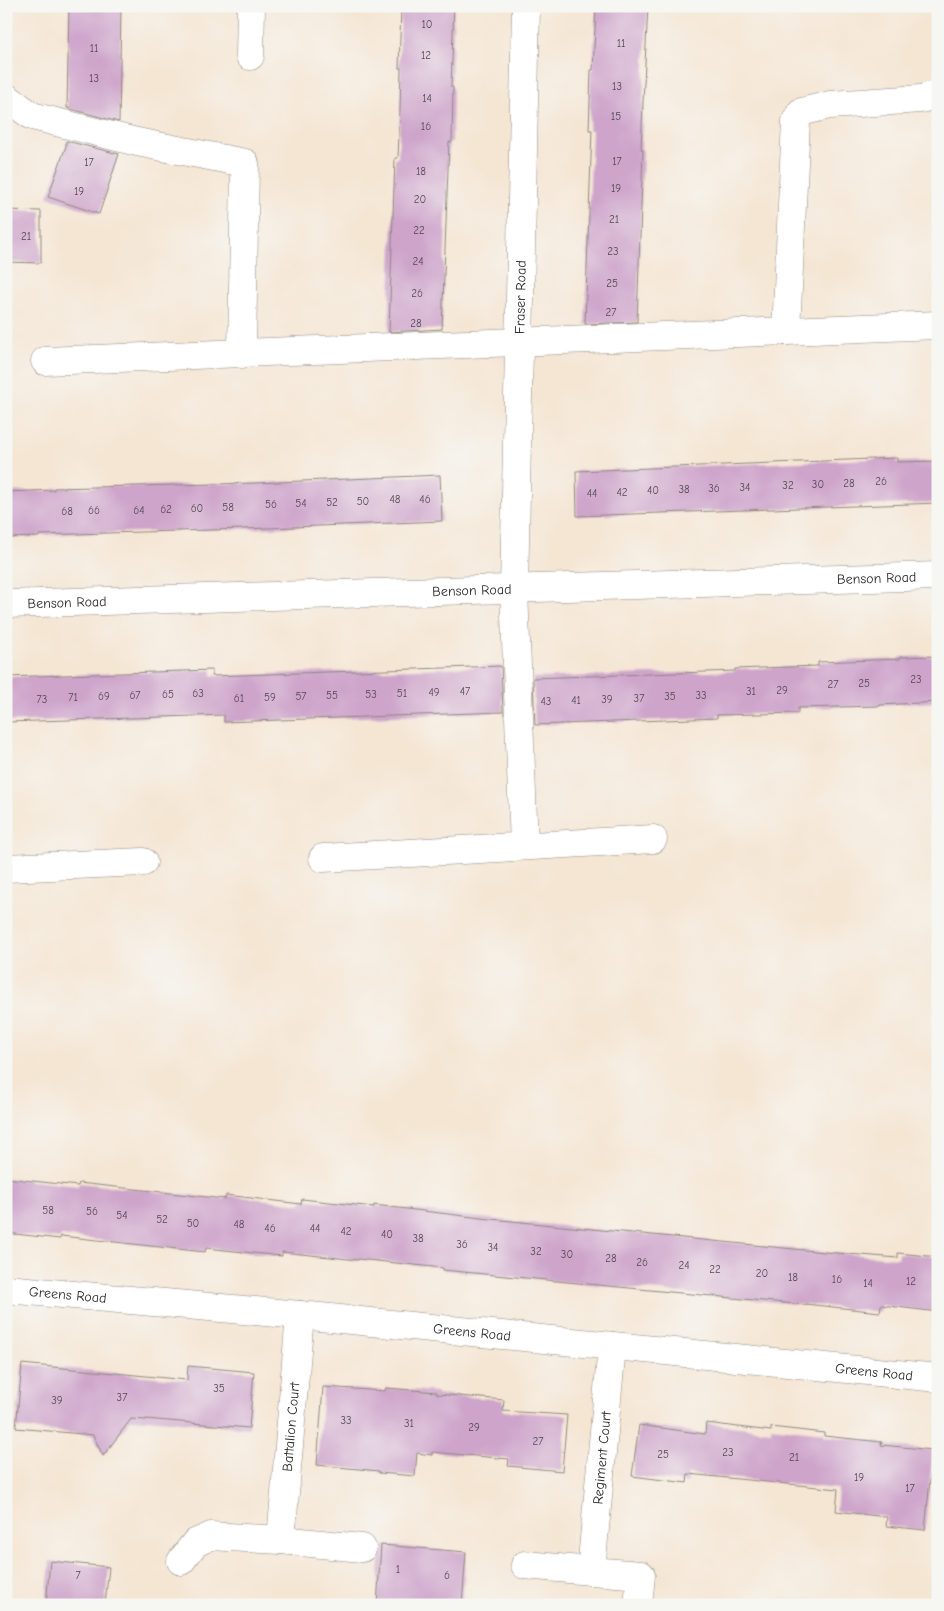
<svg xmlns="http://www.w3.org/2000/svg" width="944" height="1611" font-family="'Comic Neue',sans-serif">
<rect width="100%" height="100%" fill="#f6f6f2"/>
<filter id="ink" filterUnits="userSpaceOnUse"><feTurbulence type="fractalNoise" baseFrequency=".02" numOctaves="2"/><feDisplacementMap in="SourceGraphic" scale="10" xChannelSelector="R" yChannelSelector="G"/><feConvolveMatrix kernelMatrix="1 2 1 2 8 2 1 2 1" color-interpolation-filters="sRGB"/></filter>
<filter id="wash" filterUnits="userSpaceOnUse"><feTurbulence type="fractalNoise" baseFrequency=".0096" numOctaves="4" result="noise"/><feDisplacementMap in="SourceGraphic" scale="20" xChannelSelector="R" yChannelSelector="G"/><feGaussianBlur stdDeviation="1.12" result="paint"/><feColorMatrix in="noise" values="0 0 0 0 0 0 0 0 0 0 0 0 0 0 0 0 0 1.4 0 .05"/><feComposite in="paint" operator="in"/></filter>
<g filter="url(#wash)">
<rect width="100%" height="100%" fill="#f5e6d4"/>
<g id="blocks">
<g fill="#cea4cb">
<path d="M69,6h52l-2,116 -52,-14z"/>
<path d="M401,6h53l-3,81h2l-1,55h-3l-7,187 -53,3 6,-174h3l2,-48 1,-42h-2z"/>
<path d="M596,6h52l-5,96 -2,47 2,1 -6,172 -52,2 7,-194h-3l2,-60h2z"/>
<path d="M66,141l53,13 -20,60 -51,-17 18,-51z"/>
<path d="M6,210l35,1v52l-35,-1z"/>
<path d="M897,458v4l41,-1v42l-361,13 -1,-45z"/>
<path d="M440,475l2,46 -198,8 -205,6v2l-33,1v-46l48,-2v-2l202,-5z"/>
<path d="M938,656v46l-58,3v1l-82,2v5l-81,2v3l-182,7 -2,-47 202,-7v-2l83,-3v-4l82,-3v-2z"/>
<path d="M501,666l2,46 -279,10v-7l-218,7v-45l206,-7v6z"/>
<path d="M6,1178l72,8 1,-3 146,16 1,-4 75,9 1,-5 72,8v-2l107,13 343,34 74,6v-5l40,4v55l-57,-7 -1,7 -75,-8v1l-362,-35v-2l-85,-9v1l-76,-8v4l-76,-8 -1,4 -144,-16 -1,3 -54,-6z"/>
<path d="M22,1364l165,16 1,-14 66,6 -5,56 -103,-9v1l-15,-1 -28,37 -10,-21 -77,-7z"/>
<path d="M323,1387l62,4 1,-3 51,4v2l67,6 -1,11 64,4 -5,56 -54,-5 1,-7 -77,-7v3l-15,-2 -2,23 -36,-3v-2l-62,-6z"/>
<path d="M706,1423l65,8v-4l53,6v3l58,6 -1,3 52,5 -8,80 -39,-4 1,-9 -51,-6 2,-22 -150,-15 -1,9 -55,-7 7,-51 66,9z"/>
<path d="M381,1545l85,7 -4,53h-85z"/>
<path d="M50,1561l59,6 -4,38h-59z"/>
</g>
</g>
</g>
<g filter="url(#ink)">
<use href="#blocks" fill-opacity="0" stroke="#908880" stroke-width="1"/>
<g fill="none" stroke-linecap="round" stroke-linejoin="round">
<defs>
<g id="minor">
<path d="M250,56l1,-50"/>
<path d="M6,97l26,19 105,26 108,21 -3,191"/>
<path d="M786,331l10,-210 5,-9 29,-7 91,-6 17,-5"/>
<path d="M45,361l893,-36"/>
<path id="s1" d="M6,604l932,-28"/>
<path id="s2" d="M524,845l-10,-255 12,-584"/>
<path d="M323,858l330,-19"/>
<path d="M6,868l137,-6"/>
<path id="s3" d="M6,1289l294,26 638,63"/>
<path d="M281,1540l81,8"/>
<path id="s4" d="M181,1561l14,-18 16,-7 70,4 19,-225"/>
<path id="s5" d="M525,1565l66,6 21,-225"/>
<path d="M591,1571l50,4 -3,30"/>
</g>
</defs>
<use href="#minor" stroke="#908880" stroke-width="29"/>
<use href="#minor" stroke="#fff" stroke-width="28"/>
</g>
</g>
<g text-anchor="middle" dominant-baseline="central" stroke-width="5" stroke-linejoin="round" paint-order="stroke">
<g font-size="11" fill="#544953">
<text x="427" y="24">10</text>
<text x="621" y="43">11</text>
<text x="94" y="48">11</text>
<text x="426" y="55">12</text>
<text x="94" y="78">13</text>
<text x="617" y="86">13</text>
<text x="427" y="98">14</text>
<text x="616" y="116">15</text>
<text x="426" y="126">16</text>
<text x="617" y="161">17</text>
<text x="89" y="162">17</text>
<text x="421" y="171">18</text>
<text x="616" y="188">19</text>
<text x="79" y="191">19</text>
<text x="420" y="199">20</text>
<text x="614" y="219">21</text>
<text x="419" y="230">22</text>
<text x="26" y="236">21</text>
<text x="613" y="251">23</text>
<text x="418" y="261">24</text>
<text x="612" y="283">25</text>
<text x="417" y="293">26</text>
<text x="611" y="312">27</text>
<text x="416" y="323">28</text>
<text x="881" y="481">26</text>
<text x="849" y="483">28</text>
<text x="818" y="484">30</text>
<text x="788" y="485">32</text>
<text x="745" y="487">34</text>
<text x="714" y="488">36</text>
<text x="684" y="489">38</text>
<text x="653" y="490">40</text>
<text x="622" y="492">42</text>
<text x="592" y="493">44</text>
<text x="395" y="499">48</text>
<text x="425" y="499">46</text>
<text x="363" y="501">50</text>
<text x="332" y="502">52</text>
<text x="301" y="503">54</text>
<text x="271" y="504">56</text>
<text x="228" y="507">58</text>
<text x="197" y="508">60</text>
<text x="166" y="509">62</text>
<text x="94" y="510">66</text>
<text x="139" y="510">64</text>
<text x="67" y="511">68</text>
<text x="916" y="679">23</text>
<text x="864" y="683">25</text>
<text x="833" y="684">27</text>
<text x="782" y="690">29</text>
<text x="465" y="691">47</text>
<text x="751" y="691">31</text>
<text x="434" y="692">49</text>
<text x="198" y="693">63</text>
<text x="402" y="693">51</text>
<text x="168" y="694">65</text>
<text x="371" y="694">53</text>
<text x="135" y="695">67</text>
<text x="332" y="695">55</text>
<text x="701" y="695">33</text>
<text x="104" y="696">69</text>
<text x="301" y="696">57</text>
<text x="670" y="696">35</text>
<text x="73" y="697">71</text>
<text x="270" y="697">59</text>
<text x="239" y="698">61</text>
<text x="639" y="698">37</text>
<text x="42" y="699">73</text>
<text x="607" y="699">39</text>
<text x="576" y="700">41</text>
<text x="546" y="701">43</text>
<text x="48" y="1210">58</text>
<text x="92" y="1211">56</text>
<text x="122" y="1215">54</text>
<text x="162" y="1219">52</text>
<text x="193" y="1223">50</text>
<text x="239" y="1224">48</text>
<text x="270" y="1228">46</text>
<text x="315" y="1228">44</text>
<text x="346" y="1231">42</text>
<text x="387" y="1234">40</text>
<text x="418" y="1238">38</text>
<text x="462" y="1244">36</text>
<text x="493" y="1247">34</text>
<text x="536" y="1251">32</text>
<text x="567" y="1254">30</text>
<text x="611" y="1258">28</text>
<text x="642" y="1262">26</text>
<text x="684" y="1265">24</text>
<text x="715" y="1269">22</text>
<text x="762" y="1273">20</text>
<text x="793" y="1277">18</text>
<text x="837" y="1279">16</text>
<text x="911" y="1281">12</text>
<text x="868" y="1283">14</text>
<text x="219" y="1388">35</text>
<text x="122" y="1397">37</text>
<text x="57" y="1400">39</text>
<text x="346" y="1420">33</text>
<text x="409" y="1423">31</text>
<text x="474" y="1427">29</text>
<text x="538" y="1441">27</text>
<text x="728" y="1452">23</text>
<text x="663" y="1454">25</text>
<text x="794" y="1457">21</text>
<text x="859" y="1477">19</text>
<text x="910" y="1488">17</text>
<text x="398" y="1569">1</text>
<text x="78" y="1575">7</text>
<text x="447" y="1575">6</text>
</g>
<g font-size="14" fill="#2b2b2b" stroke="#f6f6f2">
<text stroke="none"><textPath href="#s2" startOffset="548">Fraser Road</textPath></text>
<text stroke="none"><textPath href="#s1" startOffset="871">Benson Road</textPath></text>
<text stroke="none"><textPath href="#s1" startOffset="466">Benson Road</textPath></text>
<text stroke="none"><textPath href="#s1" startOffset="61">Benson Road</textPath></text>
<text stroke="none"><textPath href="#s3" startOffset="62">Greens Road</textPath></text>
<text stroke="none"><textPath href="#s3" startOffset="468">Greens Road</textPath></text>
<text stroke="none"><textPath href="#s3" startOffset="872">Greens Road</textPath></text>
<text stroke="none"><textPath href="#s4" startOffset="224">Battalion Court</textPath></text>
<text stroke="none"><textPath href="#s5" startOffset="180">Regiment Court</textPath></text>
</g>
</g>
<rect width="944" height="1611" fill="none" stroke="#f6f6f2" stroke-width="25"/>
</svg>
